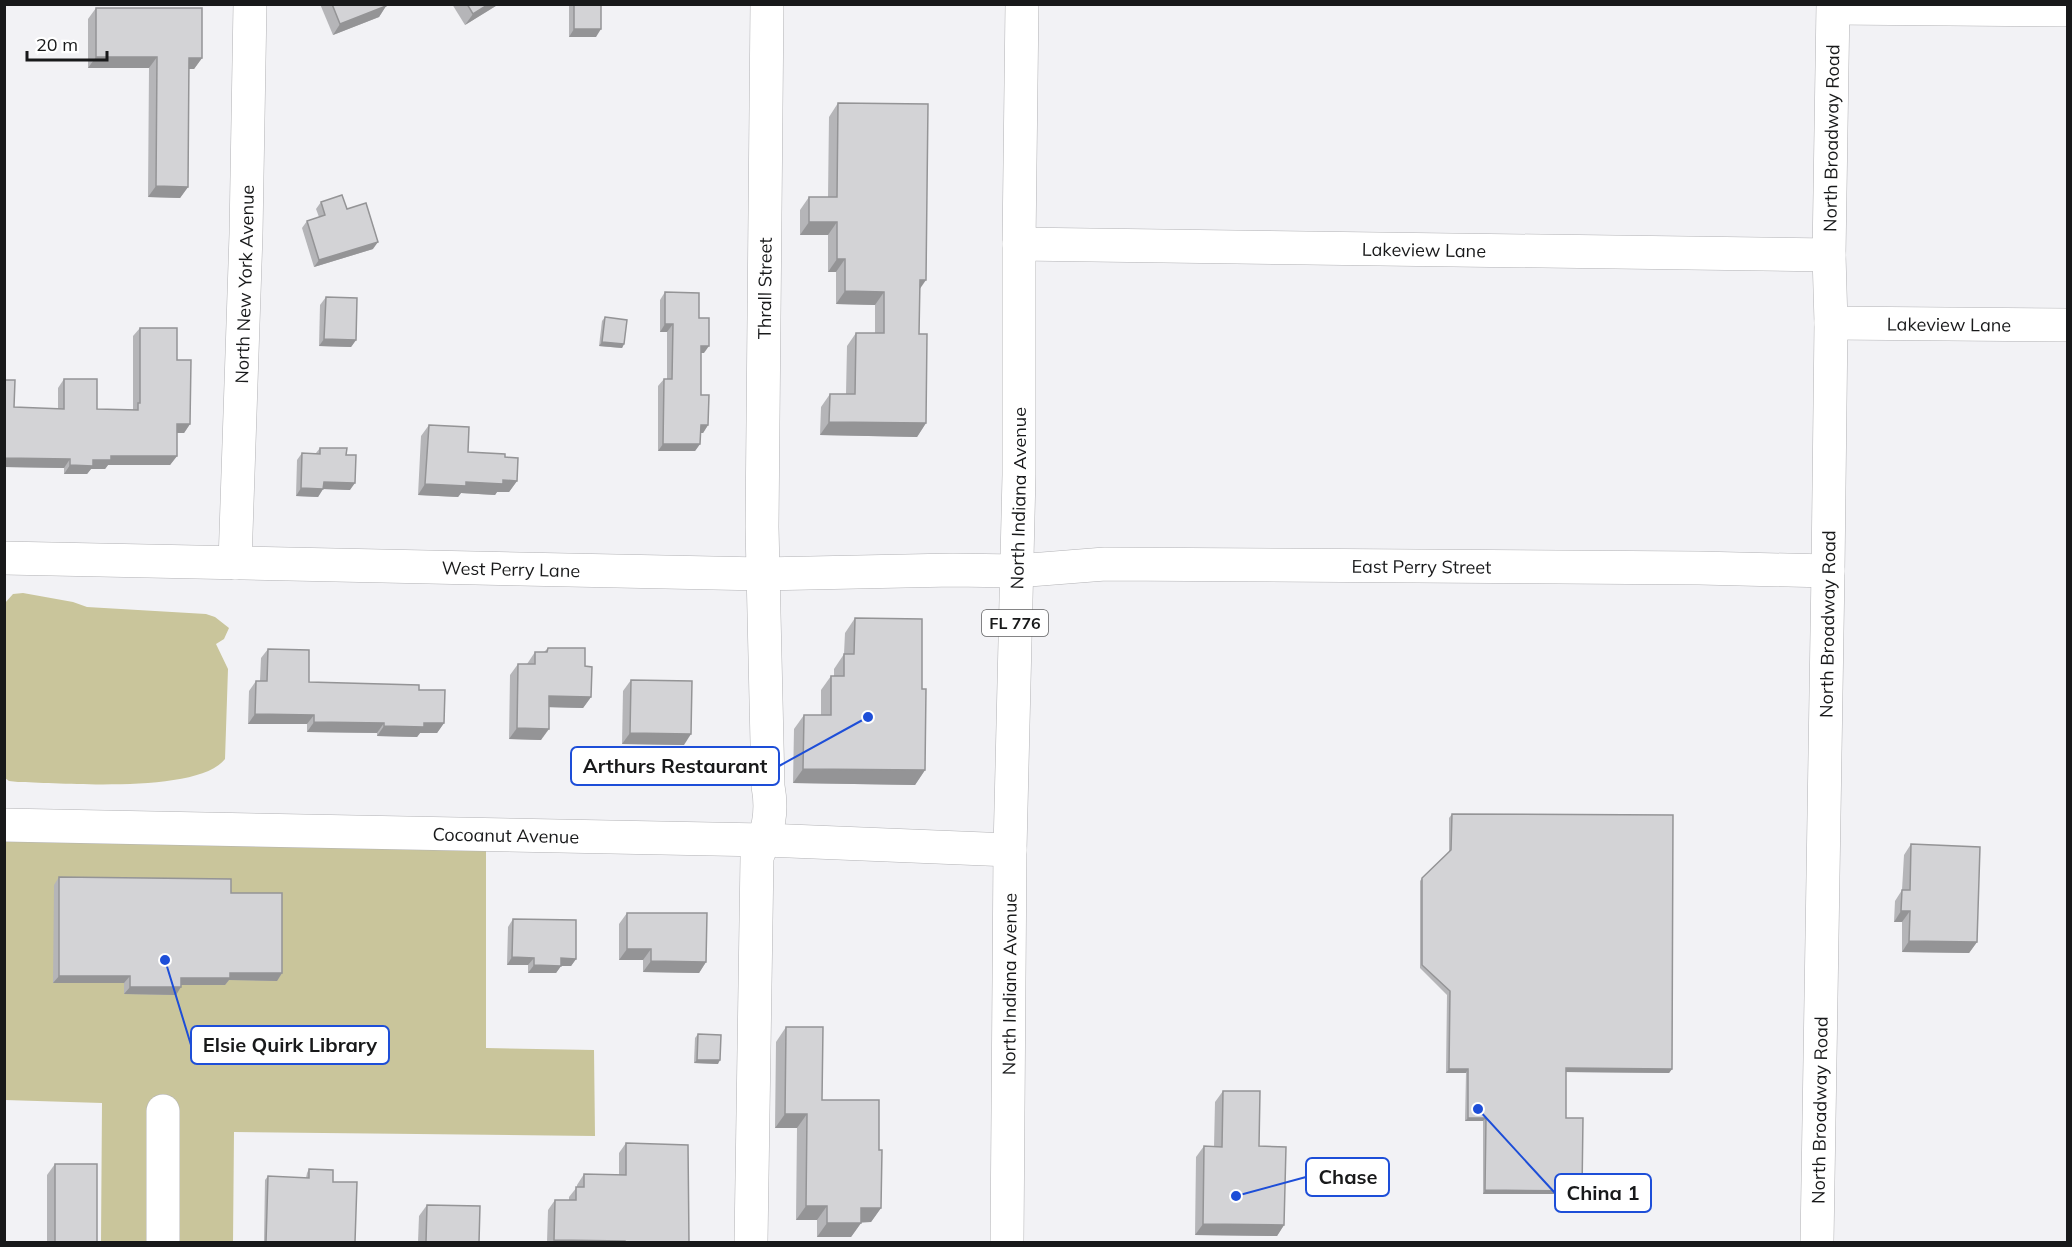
<svg xmlns="http://www.w3.org/2000/svg" width="2072" height="1247" font-family="Mulish,sans-serif">
<rect width="100%" height="100%" fill="#f2f2f5"/>
<g fill="#c9c59b">
<path d="M23,593l50,9 14,5 119,7 9,3 14,11 -5,11 -8,5 12,25 -3,90c-27,35 -163,24 -207,23l-9,-1 -4,-3v-175l8,-9z"/>
<path d="M5,837l481,10v201l108,2 1,86 -361,-4 -1,110h-132l1,-139 -97,-3z"/>
</g>
<g fill="none" stroke-linecap="round" stroke-linejoin="round">
<defs>
<g id="minor">
<path d="M1834,8l234,2"/>
<path id="s1" d="M1019,244l810,11"/>
<path id="s2" d="M1831,323l237,2"/>
<path id="s3" d="M4,558l758,16 191,-4 63,1 89,-7 594,4 129,3"/>
<path id="s4" d="M235,563l11,-329 4,-230"/>
<path id="s5" d="M4,825l761,15 245,10"/>
<path d="M163,1242v-131"/>
<path id="s6" d="M751,1242l6,-385c11,-25 16,-44 11,-71l-6,-259 5,-523"/>
<path id="s7" d="M1817,1242l11,-671 3,-248 -2,-68 4,-251"/>
</g>
<g id="major">
<path id="s8" d="M1007,1242l3,-392 9,-375v-231l3,-240"/>
</g>
</defs>
<use href="#minor" stroke="#b2b2b5" stroke-width="34"/>
<use href="#major" stroke="#b2b2b5" stroke-width="34"/>
<use href="#minor" stroke="#fff" stroke-width="33"/>
<use href="#major" stroke="#fff" stroke-width="33"/>
</g>
<g fill="#b5b5b8">
<path d="M320,4h66v2l-7,11 -46,18z"/>
<path d="M452,4h47l-34,21z"/>
<path d="M570,4h31l-5,33h-27v-31z"/>
<path d="M96,8l106,50 -8,11h-5l-1,118 -8,11 -32,-1 1,-129h-61v-49z"/>
<path d="M838,103l82,186 -1,45 7,89 -9,14 -97,-2 1,-28 9,-13h16l1,-48 9,-13h19v-28l-39,-1v-32h-8v-37h-28v-25l9,-13h19l1,-80z"/>
<path d="M321,202l26,7 26,40 -59,18 -12,-39 5,-7 12,-4 -3,-8z"/>
<path d="M665,292l34,26 5,35h-3v42l7,30 -5,8h-3v11l-5,7h-37v-65l6,-7h3v-47h-7v-32z"/>
<path d="M326,297l30,43 -5,7 -32,-1 1,-41z"/>
<path d="M605,317l19,27 -2,4 -23,-2 3,-25z"/>
<path d="M140,328l37,32 13,64 -6,9h-7v23l-7,9h-62l-3,4h-14l-4,5h-23v-6l-60,-1v-87l10,27 44,2v-21l6,-9 33,30 36,1v-74z"/>
<path d="M429,425l39,27 37,5 12,24 -8,11h-12l-2,3 -34,-2 -3,4 -40,-2 3,-59z"/>
<path d="M320,448l26,7 4,35 -27,-1 -5,8 -22,-1 1,-36 5,-7h14z"/>
<path d="M855,618l67,71 3,81 -10,15 -122,-2 1,-54 10,-14h17v-25l10,-14h3v-7l10,-15 1,-21z"/>
<path d="M548,648l37,18 6,31 -8,11 -34,-1 -8,33 -32,-1 1,-64 8,-11h9l8,-12h9z"/>
<path d="M268,649l41,33 110,8 25,33 -7,10h-17l-3,4 -40,-1v-3l-70,-1v-8h-59l1,-33 7,-10h4l1,-23z"/>
<path d="M631,680l53,65 -62,-1 1,-53z"/>
<path d="M1452,814l220,255 -3,4 -103,-1v46l16,73 -2,3h-97v-73h-18l1,-48h-20l1,-78 -27,-27v-87l2,-3 27,-26v-34z"/>
<path d="M1911,844l66,98 -8,11 -67,-1v-30h-8l1,-21 7,-11 2,-35z"/>
<path d="M59,877l172,16 51,80 -5,8 -48,-1 -4,5h-44l-5,10 -52,-1v-11h-71l1,-98z"/>
<path d="M627,913l79,49 -7,11 -56,-1v-12h-24v-36z"/>
<path d="M513,919l63,40 -5,7h-10l-5,7h-28v-8h-21l1,-38z"/>
<path d="M786,1027l36,73 57,50 2,58 -10,14 -10,1 -10,14h-34v-17h-21l1,-92h-22l1,-86z"/>
<path d="M698,1034l20,30 -24,-1 1,-25z"/>
<path d="M1223,1091l36,55 25,79 -7,11 -82,-1 1,-78 8,-11 10,1 1,-45z"/>
<path d="M626,1143l63,99h-142l1,-32 7,-10h14v-3l8,-10v-2l7,-11 35,1v-22z"/>
<path d="M55,1164l42,78h-50v-67z"/>
<path d="M309,1169l24,13 22,60h-91l1,-62 3,-4 38,2 1,-5z"/>
<path d="M427,1205l52,37h-61l1,-26z"/>
</g>
<g fill="#949496">
<path d="M489,4h10l-34,21 8,-11z"/>
<path d="M386,6l-7,11 -46,18 7,-11z"/>
<path d="M574,29h27l-5,8h-27z"/>
<path d="M96,57h61l-8,11h-61z"/>
<path d="M189,58h13l-8,11h-13z"/>
<path d="M156,186l32,1 -8,11 -32,-1z"/>
<path d="M809,222h28l-9,13h-28z"/>
<path d="M378,242l-5,7 -59,18 5,-7z"/>
<path d="M837,259h8l-9,13h-8z"/>
<path d="M920,280h6l-9,13z"/>
<path d="M845,291l39,1 -9,13 -39,-1z"/>
<path d="M665,324h8l-6,8h-7z"/>
<path d="M324,339l32,1 -5,7 -32,-1z"/>
<path d="M602,342l22,2 -2,4 -23,-2z"/>
<path d="M701,346h8l-5,7h-9z"/>
<path d="M829,422l97,1 -9,14 -97,-2z"/>
<path d="M177,424h13l-6,9h-14z"/>
<path d="M701,425h7l-5,8h-8z"/>
<path d="M663,444h37l-5,7h-37z"/>
<path d="M111,456h66l-7,9h-62l-3,4h-14l-4,5h-23l6,-9z"/>
<path d="M4,458l66,1 -6,9 -60,-1z"/>
<path d="M503,480l14,1 -8,11h-12l-2,3 -34,-2 -3,4 -40,-2 7,-11z"/>
<path d="M324,482l31,1 -5,7 -27,-1 -5,8 -22,-1 5,-8z"/>
<path d="M549,696l42,1 -8,11 -41,-1z"/>
<path d="M255,714l59,1 -7,9h-59z"/>
<path d="M314,722l70,1 -7,10 -70,-1z"/>
<path d="M424,723h20l-7,10h-17l-3,4 -40,-1 7,-10z"/>
<path d="M517,728l32,1 -8,11 -32,-1z"/>
<path d="M630,733l61,1 -7,11 -62,-1z"/>
<path d="M803,769l122,1 -10,15 -122,-2z"/>
<path d="M1901,911h9l-8,11h-8z"/>
<path d="M1909,941l68,1 -8,11 -67,-1z"/>
<path d="M627,949h24l-8,11h-24z"/>
<path d="M512,957l22,1 -6,7h-21z"/>
<path d="M561,958l15,1 -5,7h-10l-5,7h-28l6,-8z"/>
<path d="M651,961l55,1 -7,11 -56,-1z"/>
<path d="M230,973h52l-5,8 -48,-1 -4,5h-49l5,-7z"/>
<path d="M59,976h71l-6,7h-71z"/>
<path d="M130,987h51l-5,8 -52,-1z"/>
<path d="M697,1060h23l-2,4 -24,-1z"/>
<path d="M1566,1068l106,1 -3,4 -106,-1z"/>
<path d="M1449,1069h19l-2,4h-20z"/>
<path d="M785,1114h22l-10,14h-22z"/>
<path d="M1468,1118h18l-3,3h-18z"/>
<path d="M1485,1190l97,1 -2,3h-97z"/>
<path d="M806,1206h21l-10,14h-21z"/>
<path d="M861,1208h20l-10,14h-20z"/>
<path d="M827,1223h34l-10,14h-34z"/>
<path d="M1203,1224l81,1 -7,11 -82,-1z"/>
<path d="M554,1240l71,1 -2,1h-70z"/>
</g>
<g fill="#d3d3d6" stroke="#949496" stroke-width="1.5">
<path d="M332,4h54v2l-46,18z"/>
<path d="M467,4h22l-16,10z"/>
<rect x="574" y="4" width="27" height="25"/>
<path d="M96,8h106v50h-13l-1,129 -32,-1 1,-129h-61z"/>
<path d="M838,103l90,1 -2,176h-6l-1,54h8l-1,89 -97,-1 1,-28h25l1,-61h28v-41l-39,-1v-32h-8v-37h-28v-25h28z"/>
<path d="M342,195l5,14 19,-6 12,39 -59,18 -12,-39 18,-6 -4,-13z"/>
<path d="M665,292l34,1v25h10v28h-8v49h8l-1,30h-7l-1,19h-37l1,-65h8l1,-55h-8z"/>
<path d="M326,297l31,1 -1,42 -32,-1z"/>
<path d="M605,317l22,3 -3,24 -22,-2z"/>
<path d="M140,328h37v32h14l-1,64h-13v32h-66v4h-18v6l-23,-1v-6l-66,-1v-78h11l-1,27 50,2v-30h33v30l41,1v-7h2z"/>
<path d="M429,425l40,2 -1,25 37,2v3l13,1 -1,23 -14,-1v4l-37,-2v4l-41,-2z"/>
<path d="M320,448h27l-1,7h10l-1,28 -31,-1 -1,7 -22,-1 1,-35 18,1z"/>
<path d="M855,618l67,1v70h4l-1,81 -122,-1 1,-54h27v-39h13v-22h10z"/>
<path d="M548,648h37v18l7,1 -1,30 -42,-1v33l-32,-1 1,-64h17v-12h12z"/>
<path d="M268,649l41,1v32l110,3v5h26l-1,33h-20v4l-40,-1v-3l-70,-1v-7l-59,-1 1,-33h11z"/>
<path d="M631,680l61,1 -1,53 -61,-1z"/>
<path d="M1452,814l221,1 -1,254 -106,-1v50h17l-1,73 -97,-1 1,-72h-18v-49h-19l1,-78 -28,-26v-87l29,-28z"/>
<path d="M1911,844l69,3 -3,95 -68,-1 1,-30h-9l1,-21h8z"/>
<path d="M59,877l172,2v14h51v80h-52v5h-49v9h-51v-11h-71z"/>
<path d="M627,913h80l-1,49 -55,-1v-12h-24z"/>
<path d="M513,919l63,1v39l-15,-1v8l-27,-1v-7l-22,-1z"/>
<path d="M786,1027h37l-1,73h57v50h3l-1,58h-20v15h-34v-17h-21l1,-92h-22z"/>
<path d="M698,1034l23,1 -1,25h-23z"/>
<path d="M1223,1091h37l-1,55 27,1 -2,78 -81,-1 1,-78 18,1z"/>
<path d="M626,1143l62,2 1,97h-64v-1l-71,-1 1,-40h21v-13h8v-13l42,1z"/>
<rect x="55" y="1164" width="42" height="78"/>
<path d="M309,1169l24,1v12h24l-2,60h-89l2,-66 41,2z"/>
<path d="M427,1205l53,1 -1,36h-53z"/>
</g>
<g text-anchor="middle" dominant-baseline="central" stroke-width="4.5" stroke-linejoin="round" paint-order="stroke">
<rect fill="#fff" stroke="#5d5e5f" stroke-width="1.5" x="982" y="610" width="66" height="26" rx="4.5"/>
<g font-size="16" font-weight="bold" fill="#18191a">
<text x="1015" y="623">FL 776</text>
</g>
<g font-size="18" fill="#18191a" stroke="#fff">
<text stroke="none"><textPath href="#s7" startOffset="1104">North Broadway Road</textPath></text>
<text stroke="none"><textPath href="#s1" startOffset="405">Lakeview Lane</textPath></text>
<text stroke="none"><textPath href="#s4" startOffset="279">North New York Avenue</textPath></text>
<text stroke="none"><textPath href="#s6" startOffset="956">Thrall Street</textPath></text>
<text stroke="none"><textPath href="#s2" startOffset="118">Lakeview Lane</textPath></text>
<text stroke="none"><textPath href="#s8" startOffset="744">North Indiana Avenue</textPath></text>
<text stroke="none"><textPath href="#s3" startOffset="1418">East Perry Street</textPath></text>
<text stroke="none"><textPath href="#s3" startOffset="507">West Perry Lane</textPath></text>
<text stroke="none"><textPath href="#s7" startOffset="618">North Broadway Road</textPath></text>
<text stroke="none"><textPath href="#s5" startOffset="502">Cocoanut Avenue</textPath></text>
<text stroke="none"><textPath href="#s8" startOffset="258">North Indiana Avenue</textPath></text>
<text stroke="none"><textPath href="#s7" startOffset="132">North Broadway Road</textPath></text>
</g>
</g>
<path fill="none" stroke="#1d4ed8" stroke-width="2" d="M868 717L779 766M165 960L191 1045M1236 1196L1306 1177M1478 1109L1555 1193"/>
<g fill="#1d4ed8" stroke="#fff" stroke-width="2">
<circle cx="868" cy="717" r="6"/>
<circle cx="165" cy="960" r="6"/>
<circle cx="1236" cy="1196" r="6"/>
<circle cx="1478" cy="1109" r="6"/>
</g>
<g fill="#fff" stroke="#1d4ed8" stroke-width="2">
<rect x="571" y="747" width="208" height="38" rx="6"/>
<rect x="191" y="1026" width="198" height="38" rx="6"/>
<rect x="1306" y="1158" width="83" height="38" rx="6"/>
<rect x="1555" y="1174" width="96" height="38" rx="6"/>
</g>
<g font-size="20" text-anchor="middle" font-weight="bold" fill="#18191a">
<text x="675" y="773">Arthurs Restaurant</text>
<text x="290" y="1052">Elsie Quirk Library</text>
<text x="1348" y="1184">Chase</text>
<text x="1603" y="1200">China 1</text>
</g>
<rect width="2072" height="1247" fill="none" stroke="#18191a" stroke-width="12"/>
<path d="M27 51v9h80v-9" fill="none" stroke="#18191a" stroke-width="3"/>
<text x="36" y="51" font-size="18" fill="#18191a" stroke="#ffffff" stroke-width="4.5" paint-order="stroke">20 m</text>
</svg>
